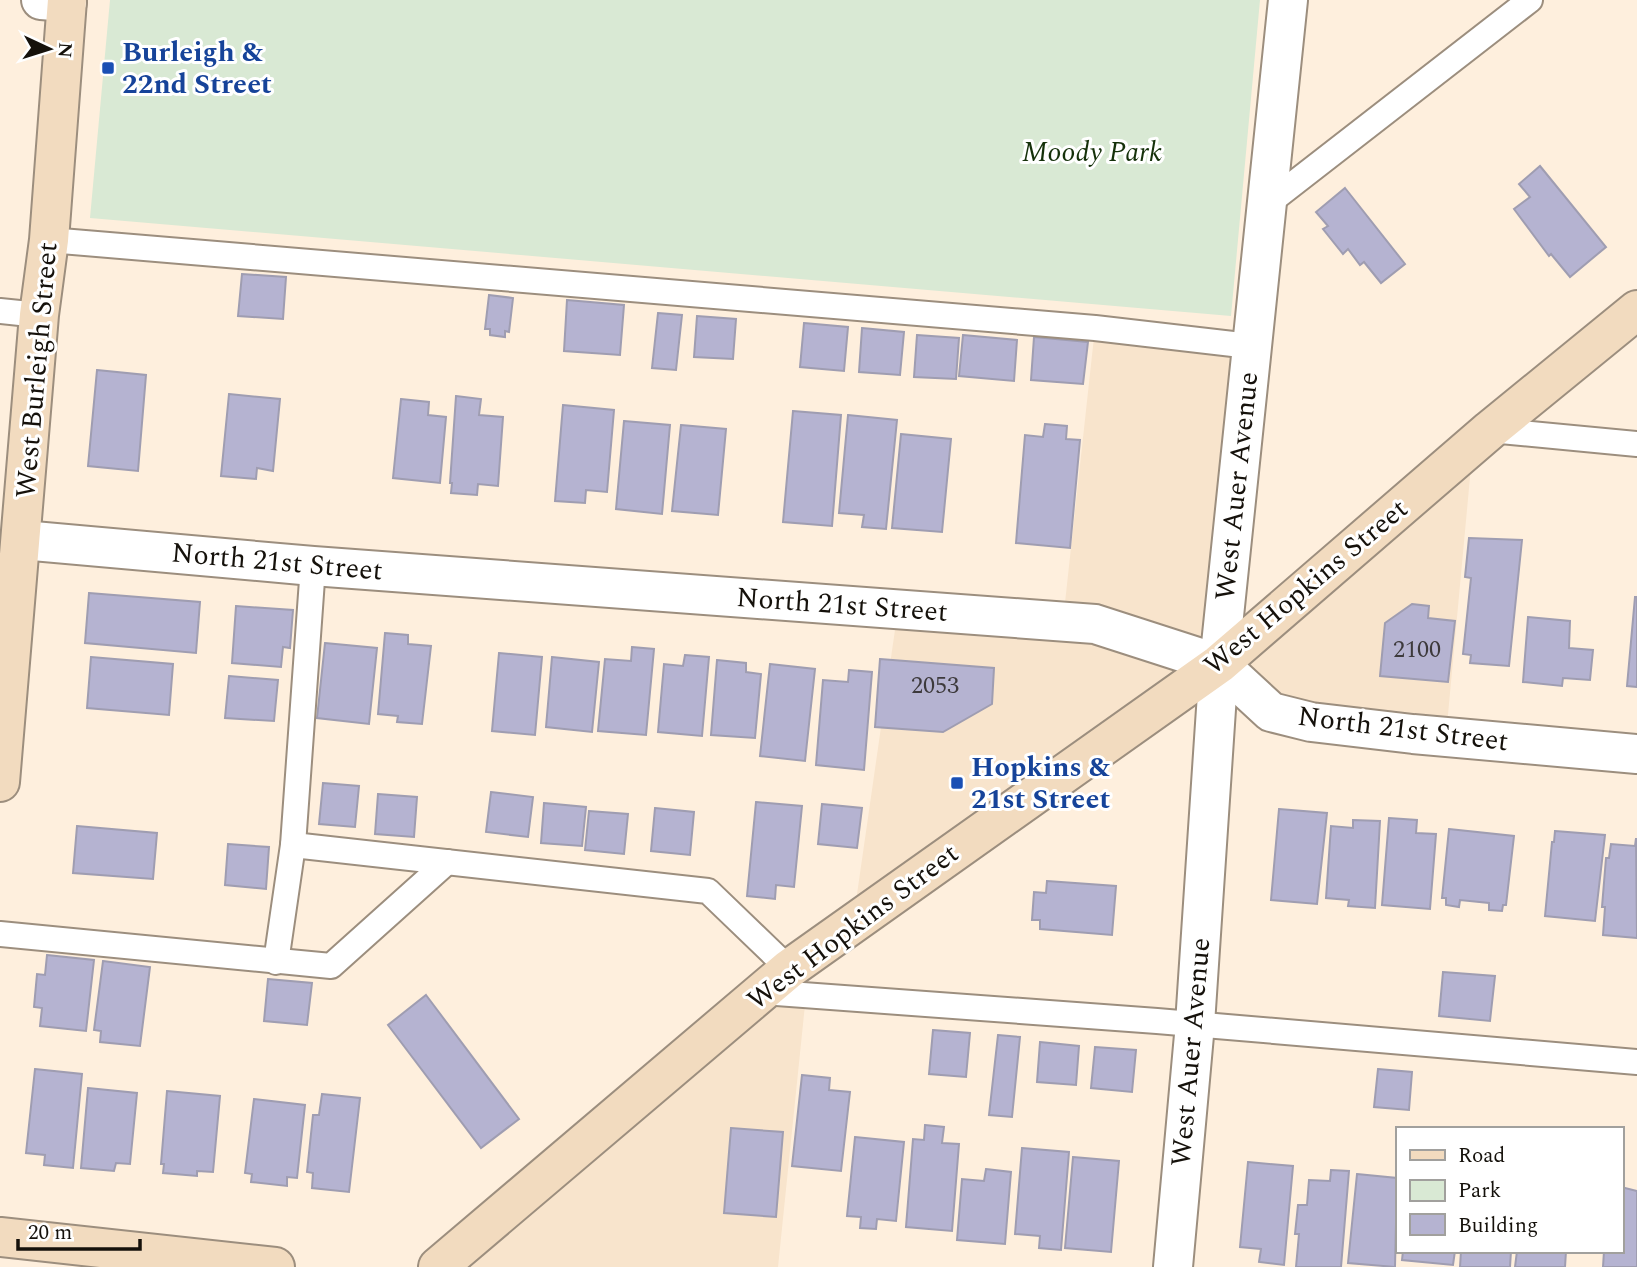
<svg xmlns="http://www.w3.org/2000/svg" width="1637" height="1267" font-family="Spectral,serif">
<rect width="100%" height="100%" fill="#feefdd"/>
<g fill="#f8e4cc">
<path d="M1095,328l155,18 -31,316 254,-217 -27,291 -135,-14 -92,-58 -366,258 45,-313 165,12z"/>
<path d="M762,992l44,3 -28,272h-340z"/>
</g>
<path fill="#d9e9d4" d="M110,0h1150l-29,316 -1141,-98z"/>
<g fill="#b5b3d1" stroke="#9f9db1" stroke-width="2">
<path d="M1540,166l66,81 -36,30 -19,-23 -2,2 -35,-47 16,-12 -11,-13z"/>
<path d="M1345,188l60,76 -24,19 -17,-21 -4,3 -12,-16 -5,5 -20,-25 5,-3 -12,-14z"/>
<path d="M242,274l44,3 -3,42 -45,-3z"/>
<path d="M489,295l24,3 -4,34 -4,-1v6l-15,-2v-6h-5z"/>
<path d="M567,300l57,5 -4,50 -56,-4z"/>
<path d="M658,313l24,2 -6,55 -24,-2z"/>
<path d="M697,316l39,3 -3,40 -39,-2z"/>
<path d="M804,323l44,4 -4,44 -44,-4z"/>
<path d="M862,328l42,4 -4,43 -41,-3z"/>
<path d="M917,335l42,3 -3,41 -42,-2z"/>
<path d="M963,335l54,5 -3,41 -55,-5z"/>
<path d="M1034,337l54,5 -5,42 -52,-4z"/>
<path d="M97,370l49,5 -8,96 -50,-5z"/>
<path d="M229,394l51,5 -7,72 -16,-3 -1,11 -35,-3z"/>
<path d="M456,396l25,3 -2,16 24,2 -5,69 -20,-2 -1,11 -26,-2 1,-10h-2z"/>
<path d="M401,399l28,3 -1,13 18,2 -6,66 -47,-5z"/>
<path d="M563,405l51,5 -7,82 -21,-2 -1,13 -30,-2z"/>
<path d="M793,411l48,4 -9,111 -49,-4z"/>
<path d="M848,415l49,5 -11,109 -24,-2 2,-12 -25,-2z"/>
<path d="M624,421l46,4 -8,89 -46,-5z"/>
<path d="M1045,424l22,2 -1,13 14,1 -10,108 -54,-5 9,-108 18,2z"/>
<path d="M681,425l45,4 -8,86 -46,-4z"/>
<path d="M901,434l50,5 -9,93 -50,-4z"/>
<path d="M1469,538l53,2 -13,126 -39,-3 1,-8 -8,-1 8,-76 -6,-1z"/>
<path d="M89,593l111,9 -4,51 -111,-10z"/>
<path d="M1635,597h2v90l-10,-1z"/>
<path d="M1412,604l17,2 -1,12 27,3 -7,61 -68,-6 5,-53z"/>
<path d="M236,606l57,4 -3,38 -7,-1 -2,20 -49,-4z"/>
<path d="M1528,617l42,4 -1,27 24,2 -3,30 -27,-2 -1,8 -39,-4z"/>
<path d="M385,633l23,2v9l23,2 -9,78 -25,-2 1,-6 -20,-2z"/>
<path d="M325,643l52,5 -8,76 -52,-6z"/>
<path d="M632,647l22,2 -8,86 -48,-4 7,-72 26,2z"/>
<path d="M499,653l43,4 -7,78 -43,-4z"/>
<path d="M685,655l24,2 -7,79 -44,-4 6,-68 19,2z"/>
<path d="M91,657l82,7 -4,51 -82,-7z"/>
<path d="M552,657l47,5 -7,70 -46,-5z"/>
<path d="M880,659l114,9 -2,36 -49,28 -68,-5z"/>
<path d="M717,660l29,3v9l15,2 -6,64 -44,-3z"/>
<path d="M770,664l45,5 -10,92 -45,-5z"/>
<path d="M849,670l23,2 -8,98 -48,-5 7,-85 25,2z"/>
<path d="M229,676l49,4 -4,41 -49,-3z"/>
<path d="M323,783l36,3 -4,41 -36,-3z"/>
<path d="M491,792l42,5 -5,40 -42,-5z"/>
<path d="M378,794l39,3 -3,40 -39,-3z"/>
<path d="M756,802l46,4 -8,81 -18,-2 -1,14 -28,-3z"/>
<path d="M544,803l42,4 -4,39 -41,-3z"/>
<path d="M822,804l40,4 -5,40 -39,-4z"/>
<path d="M655,808l39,4 -4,43 -39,-4z"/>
<path d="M1279,809l48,4 -10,91 -46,-4z"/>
<path d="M589,811l39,3 -4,40 -39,-4z"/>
<path d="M1389,818l28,2 -1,13 20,1 -6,75 -48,-4z"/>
<path d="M1353,820l27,1 -5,87 -27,-2 1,-6 -23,-2 5,-72 22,2z"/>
<path d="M77,826l80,7 -4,46 -80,-6z"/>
<path d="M1449,829l65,7 -8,69h-3l-1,6 -13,-1v-7l-29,-3 -1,7 -13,-2v-7h-4z"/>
<path d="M1555,831l50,4 -10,86 -50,-5 7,-74h2z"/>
<path d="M1636,838l1,100 -34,-3 2,-28h-3l4,-49h3l2,-14 24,2z"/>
<path d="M228,844l41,3 -3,42 -41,-4z"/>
<path d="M1047,881l69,5 -4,49 -72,-6v-9h-8l2,-28 12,1z"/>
<path d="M47,955l47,5 -8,71 -46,-5 2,-18 -8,-1 3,-33 8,1z"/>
<path d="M103,961l47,6 -10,79 -40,-4 1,-11 -7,-1z"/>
<path d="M1443,972l52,4 -5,45 -51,-5z"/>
<path d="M268,979l44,4 -5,42 -43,-4z"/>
<path d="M426,995l93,124 -38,29 -93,-123z"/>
<path d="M933,1030l37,3 -4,44 -37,-3z"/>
<path d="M998,1035l22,2 -8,80 -23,-2z"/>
<path d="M1040,1042l39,4 -3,39 -39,-3z"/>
<path d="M1095,1047l41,3 -4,42 -41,-4z"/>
<path d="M35,1069l47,5 -9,94 -29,-3 1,-10 -19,-2z"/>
<path d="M1378,1069l34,3 -3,38 -35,-3z"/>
<path d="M802,1075l28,3 -1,12 21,2 -9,79 -49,-5z"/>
<path d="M88,1088l49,5 -7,71 -14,-1 -2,8 -33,-3z"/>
<path d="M167,1091l53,5 -7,76 -16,-1v5l-34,-3 1,-9h-3z"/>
<path d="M322,1094l38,4 -11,94 -37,-4 1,-15 -6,-1 6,-57h6z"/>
<path d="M254,1099l51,6 -8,73 -10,-1v9l-36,-4 1,-8 -7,-1z"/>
<path d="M925,1125l19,2 -2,16 17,1 -7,87 -46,-4 7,-88 11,1z"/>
<path d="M731,1128l52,4 -7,85 -52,-4z"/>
<path d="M855,1137l49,5 -8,79 -19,-2 -1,10 -16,-1 1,-11 -14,-1z"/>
<path d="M1022,1148l47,4 -8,98 -22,-2 1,-12 -25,-2z"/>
<path d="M1073,1157l46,4 -8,91 -46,-4z"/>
<path d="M1248,1162l45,4 -9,99 -25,-3 2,-13 -21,-2z"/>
<path d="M986,1169l25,3 -6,72 -48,-4 5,-61 22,2z"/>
<path d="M1331,1170l18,1 -8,96h-45l3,-33h-4l3,-29h9l2,-25 21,1z"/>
<path d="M1357,1174l40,4 -2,89 -47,-4z"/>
<path d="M1621,1187l16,4v76h-34l1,-16h17z"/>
<path d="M1403,1251h52l-2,14 -51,-5z"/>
<path d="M1461,1251h50l-1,16h-50z"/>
<path d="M1517,1251h49l-1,16h-50z"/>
</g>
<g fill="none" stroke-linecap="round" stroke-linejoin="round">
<defs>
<g id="service">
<path d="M1266,205l264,-205"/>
<path d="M49,240l1046,88 155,18"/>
<path d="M0,311l39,4"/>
<path d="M1490,430l147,14"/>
<path d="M293,845l415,46 81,78"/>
<path d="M0,934l331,32 116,-104"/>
<path d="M276,962l17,-117 20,-279"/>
<path d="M762,992l395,29 480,41"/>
</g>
<g id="minor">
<path d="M41,0l26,2"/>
<path d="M22,540l291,26 782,58 124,40 52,48 40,10 102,12 224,20"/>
<path d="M1173,1267l22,-243 24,-360 69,-664"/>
</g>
<g id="secondary">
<path d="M0,782l39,-467 10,-75 18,-240"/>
<path d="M0,1237l275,30"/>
<path d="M438,1267l351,-298 430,-305 271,-234 147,-120"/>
</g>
</defs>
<use href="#service" stroke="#9c8e7e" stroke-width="28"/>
<use href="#minor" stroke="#9c8e7e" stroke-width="42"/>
<use href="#secondary" stroke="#9c8e7e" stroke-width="42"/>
<use href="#service" stroke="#fff" stroke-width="24"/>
<use href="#minor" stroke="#fff" stroke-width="38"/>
<use href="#secondary" stroke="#f2dbbf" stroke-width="38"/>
</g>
<g fill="#1a4fb4" stroke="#fff" stroke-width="2.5">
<rect x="101" y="61" width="14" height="14" rx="3.5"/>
<rect x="950" y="776" width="14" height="14" rx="3.5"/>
</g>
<g text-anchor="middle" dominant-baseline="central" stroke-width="6" stroke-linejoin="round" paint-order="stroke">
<g font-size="24" fill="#3d3a3c">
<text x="1417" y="650">2100</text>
<text x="935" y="686">2053</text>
</g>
<g font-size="28" font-weight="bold" fill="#164399" stroke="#fff" text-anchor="start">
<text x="122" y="52">Burleigh &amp;<tspan x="122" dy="32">22nd Street</tspan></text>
<text x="971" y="767">Hopkins &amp;<tspan x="971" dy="32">21st Street</tspan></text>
</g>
<g font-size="28" font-style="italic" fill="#15310a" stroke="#fff">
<text x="1092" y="152">Moody Park</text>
</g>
<g font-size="28" fill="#15110b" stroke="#fff">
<text transform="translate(37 370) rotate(-85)">West Burleigh Street</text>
<text transform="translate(1237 486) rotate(-84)">West Auer Avenue</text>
<text transform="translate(277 562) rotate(5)">North 21st Street</text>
<text transform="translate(1306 587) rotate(-40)">West Hopkins Street</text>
<text transform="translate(842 605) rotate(4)">North 21st Street</text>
<text transform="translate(1403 729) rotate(7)">North 21st Street</text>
<text transform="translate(853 927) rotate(-37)">West Hopkins Street</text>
<text transform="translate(1191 1052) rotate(-85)">West Auer Avenue</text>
</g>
</g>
<rect x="1396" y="1127" width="228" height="126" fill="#ffffff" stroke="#a1a09d" stroke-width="2"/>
<rect x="1410" y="1150" width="35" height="10" fill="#f2dbbf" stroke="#a1a09d" stroke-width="2"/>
<text x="1458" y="1162" font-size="21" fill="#15110b">Road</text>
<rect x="1410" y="1180" width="35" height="21" fill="#d9e9d4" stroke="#a1a09d" stroke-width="2"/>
<text x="1458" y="1197" font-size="21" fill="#15110b">Park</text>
<rect x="1410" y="1214" width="35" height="21" fill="#b5b3d1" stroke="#a1a09d" stroke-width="2"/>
<text x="1458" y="1232" font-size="21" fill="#15110b">Building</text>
<g transform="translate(49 49) rotate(94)" stroke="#ffffff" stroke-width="5" paint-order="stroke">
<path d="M0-5L12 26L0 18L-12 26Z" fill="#15110b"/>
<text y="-10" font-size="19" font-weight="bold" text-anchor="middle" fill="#15110b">N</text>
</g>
<path d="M18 1239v10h122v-10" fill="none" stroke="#15110b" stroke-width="3.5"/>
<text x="28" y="1239" font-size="21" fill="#15110b" stroke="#ffffff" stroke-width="5" paint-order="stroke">20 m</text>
</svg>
